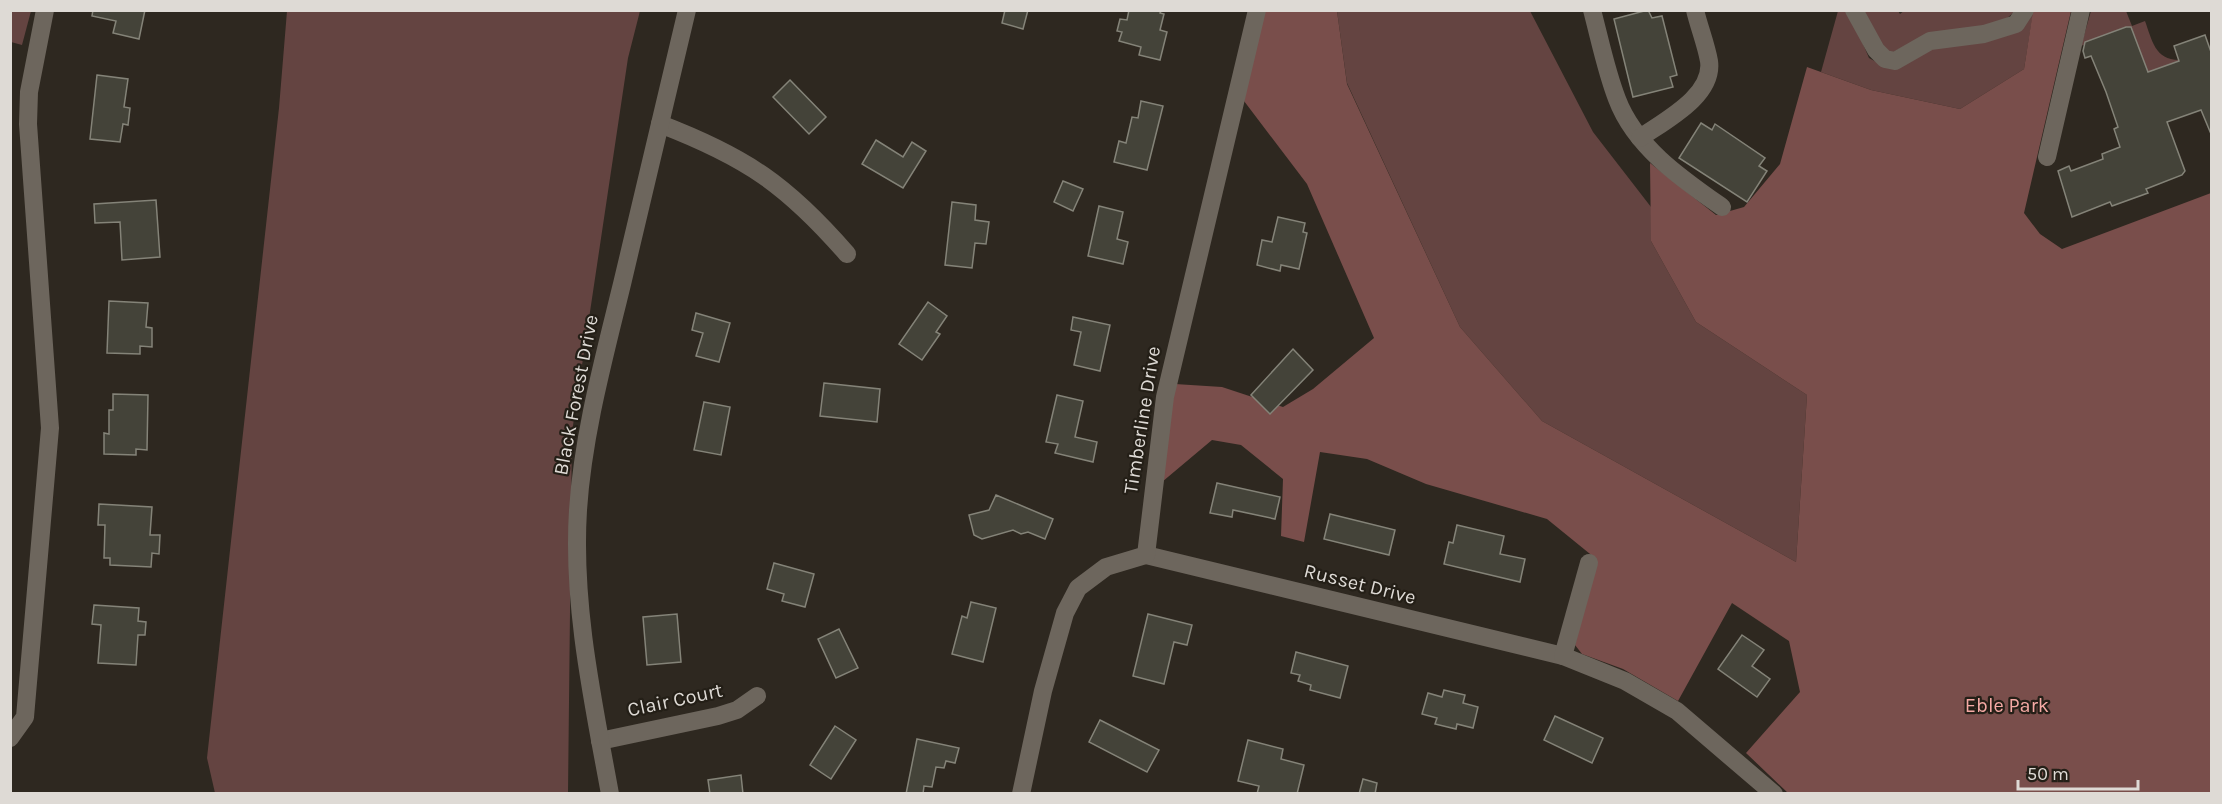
<svg xmlns="http://www.w3.org/2000/svg" width="2222" height="804" font-family="Karla,sans-serif">
<rect width="100%" height="100%" fill="#2e2820"/>
<g fill="#644441">
<path d="M1905,10l110,1 -11,10 -91,21 -22,11 -11,-5 -18,-37h36l2,3z"/>
<path d="M10,11h21l-9,34 -11,-3z"/>
<path d="M287,11h353l-12,47 -56,374 -4,361h-353l-8,-35 72,-650z"/>
<path d="M1337,11h193l63,121 58,75v34l45,81 111,73 -11,167 -254,-141 -82,-94 -113,-244z"/>
<path d="M1838,11h11l20,47 11,6 51,-15 88,-18 14,-18 -9,56 -64,40 -89,-19 -50,-18z"/>
<path d="M2091,11h35l6,15 13,-5c7,19 10,39 34,39l2,5c-16,1 -24,3 -36,14l-20,-52 -44,19z"/>
</g>
<path fill="#794e4b" d="M1263,11h74l10,73 113,243 82,94 254,141 11,-167 -111,-73 -45,-81 -1,-78 66,52 28,-8 36,-43 27,-97 64,23 89,19 64,-40 9,-58h38l-47,202 16,21 22,15 149,-56v600h-423l-42,-40 54,-61 -11,-51 -57,-38 -54,98 -55,-32 -41,-15 -7,-9 20,-87 -48,-39 -121,-35 -59,-25 -47,-7 -16,90 -23,-6 2,-57 -42,-34 -29,-5 -50,42 13,-98 47,3 61,20 30,-18 61,-51 -67,-154 -63,-83z"/>
<g fill="#444339" stroke="#848378" stroke-width="1.5">
<path d="M93,10h52l-6,29 -26,-6 3,-12 -24,-5z"/>
<path d="M1005,10h23l-5,19 -21,-6z"/>
<path d="M1129,10h32l-1,3 4,1 -4,16 7,2 -7,28 -21,-5 2,-8 -22,-6 3,-9 -5,-1 3,-12 7,1z"/>
<path d="M1648,10l4,8 10,-2 15,59 -7,2 3,10 -40,10 -19,-78z"/>
<path d="M2126,27h5l17,45 31,-11 -5,-15 31,-11 6,17v82l-10,-24 -34,12 18,49 -3,4 -36,14 2,4 -36,13 -2,-4 -38,15 -14,-46 11,-5 2,5 32,-12 -1,-5 18,-7 -6,-18 4,-2 -12,-35 -15,-36 -6,2 -2,-7 2,-9z"/>
<path d="M97,75l31,4 -4,28 6,1 -2,17 -5,-1 -3,18 -30,-3z"/>
<path d="M790,80l36,37 -17,17 -36,-37z"/>
<path d="M1141,101l22,5 -16,64 -33,-8 5,-21 7,2 6,-26 6,1z"/>
<path d="M1701,123l11,7 3,-6 50,34 -6,8 8,5 -20,31 -68,-44z"/>
<path d="M876,140l27,17 9,-15 14,9 -23,37 -41,-24z"/>
<path d="M1063,181l20,8 -10,22 -19,-9z"/>
<path d="M156,200l4,57 -38,3 -2,-38 -25,1 -1,-19z"/>
<path d="M952,202l24,3 -1,15 14,2 -3,22 -11,-1 -3,25 -27,-3z"/>
<path d="M1099,206l24,6 -6,27 11,3 -5,22 -35,-8z"/>
<path d="M1278,217l27,6 -2,9 4,1 -8,36 -18,-4 -1,6 -23,-6 5,-25 10,2z"/>
<path d="M109,301l39,2 -2,24 6,1v19l-12,-1v8l-33,-1z"/>
<path d="M928,302l19,14 -11,16 4,2 -18,26 -23,-16z"/>
<path d="M696,313l34,10 -11,39 -23,-6 7,-23 -11,-3z"/>
<path d="M1073,317l37,8 -10,46 -26,-6 7,-33 -10,-2z"/>
<path d="M1293,349l20,21 -43,44 -19,-19z"/>
<path d="M824,383l56,6 -3,33 -57,-6z"/>
<path d="M113,394l35,1 -1,55 -11,-1v6l-32,-1v-21l5,1v-24h4z"/>
<path d="M1057,395l26,6 -8,36 22,5 -4,20 -38,-9 3,-9 -12,-2z"/>
<path d="M704,402l26,5 -9,48 -27,-5z"/>
<path d="M1217,483l63,14 -5,22 -42,-9 -1,7 -22,-4z"/>
<path d="M996,495l57,24 -8,20 -17,-7 -7,2 -8,-4 -31,9 -8,-4 -5,-20 20,-5z"/>
<path d="M99,504l53,3 -2,28h10l-1,19 -7,-1 -1,14 -41,-2v-7h-6l1,-33h-7z"/>
<path d="M1330,514l65,16 -6,25 -65,-16z"/>
<path d="M1457,525l47,11 -4,18 25,5 -5,23 -76,-18 5,-22 4,1z"/>
<path d="M774,563l40,11 -9,33 -23,-6 2,-7 -17,-5z"/>
<path d="M971,602l25,6 -13,54 -31,-8 10,-38 5,2z"/>
<path d="M94,605l45,3 -1,13 8,1 -1,13h-7l-2,30 -38,-2 3,-38 -9,-1z"/>
<path d="M677,614l4,48 -34,3 -4,-48z"/>
<path d="M1148,614l44,11 -5,20 -13,-3 -10,42 -31,-8z"/>
<path d="M839,629l19,39 -22,10 -18,-39z"/>
<path d="M1742,635l22,15 -12,16 18,13 -13,18 -39,-28z"/>
<path d="M1296,652l52,14 -8,32 -30,-8 1,-5 -13,-4 2,-6 -9,-2z"/>
<path d="M1444,690l21,5 -2,8 15,4 -5,21 -16,-4 -1,5 -21,-5 2,-6 -15,-4 6,-21 14,4z"/>
<path d="M1555,716l48,22 -11,25 -48,-23z"/>
<path d="M1100,720l59,30 -12,22 -58,-30z"/>
<path d="M835,726l21,14 -25,39 -21,-14z"/>
<path d="M917,739l42,9 -4,15 -9,-2 -2,7 -8,-1 -4,20 -8,-1 -1,8h-17z"/>
<path d="M1248,740l35,9 -2,10 23,6 -7,29h-40l2,-8 -21,-5z"/>
<path d="M741,775l2,19h-33l-2,-14z"/>
<path d="M1363,779l14,4 -2,11h-16z"/>
</g>
<g fill="none" stroke-linecap="round" stroke-linejoin="round">
<g stroke="#6d665d" stroke-width="18">
<path d="M1592,10c8,30 14,61 25,89 18,48 65,80 105,108"/>
<path d="M1854,10l22,40 9,9 10,2 35,-20 54,-7 32,-10 9,-14"/>
<path d="M660,124c86,33 127,61 187,130"/>
<path d="M1640,138c24,-17 74,-42 69,-77 -3,-17 -10,-34 -14,-51"/>
<path d="M2047,157l34,-147"/>
<path d="M1146,555l417,101 62,25 52,30 97,83"/>
<path d="M1563,656l26,-93"/>
<path d="M10,738l15,-21 25,-289 -22,-304 1,-32 16,-82"/>
<path d="M600,741l118,-25 19,-6 20,-14"/>
<path d="M610,794c-17,-93 -38,-189 -32,-284 5,-76 26,-152 44,-226 22,-91 44,-182 65,-274"/>
<path d="M1021,794l22,-103 22,-78 13,-25 28,-21 40,-12 19,-158 92,-387"/>
</g>
</g>
<g text-anchor="middle" dominant-baseline="central" stroke-width="4.5" stroke-linejoin="round" paint-order="stroke">
<g font-size="20" fill="#dedad5" stroke="#241f17">
<text transform="translate(576 395) rotate(-79)">Black Forest Drive</text>
<text transform="translate(1142 420) rotate(-81)">Timberline Drive</text>
<text transform="translate(1360 584) rotate(14)">Russet Drive</text>
<text transform="translate(675 700) rotate(-12)">Clair Court</text>
</g>
<g font-size="20" fill="#f6aaa5" stroke="#241f17">
<text x="2007" y="705">Eble Park</text>
</g>
</g>
<rect width="2222" height="804" fill="none" stroke="#dedad5" stroke-width="24"/>
<path d="M2018 780v9h120v-9" fill="none" stroke="#dedad5" stroke-width="3"/>
<text x="2027" y="780" font-size="18" fill="#dedad5" stroke="#241f17" stroke-width="4.5" paint-order="stroke">50 m</text>
</svg>
